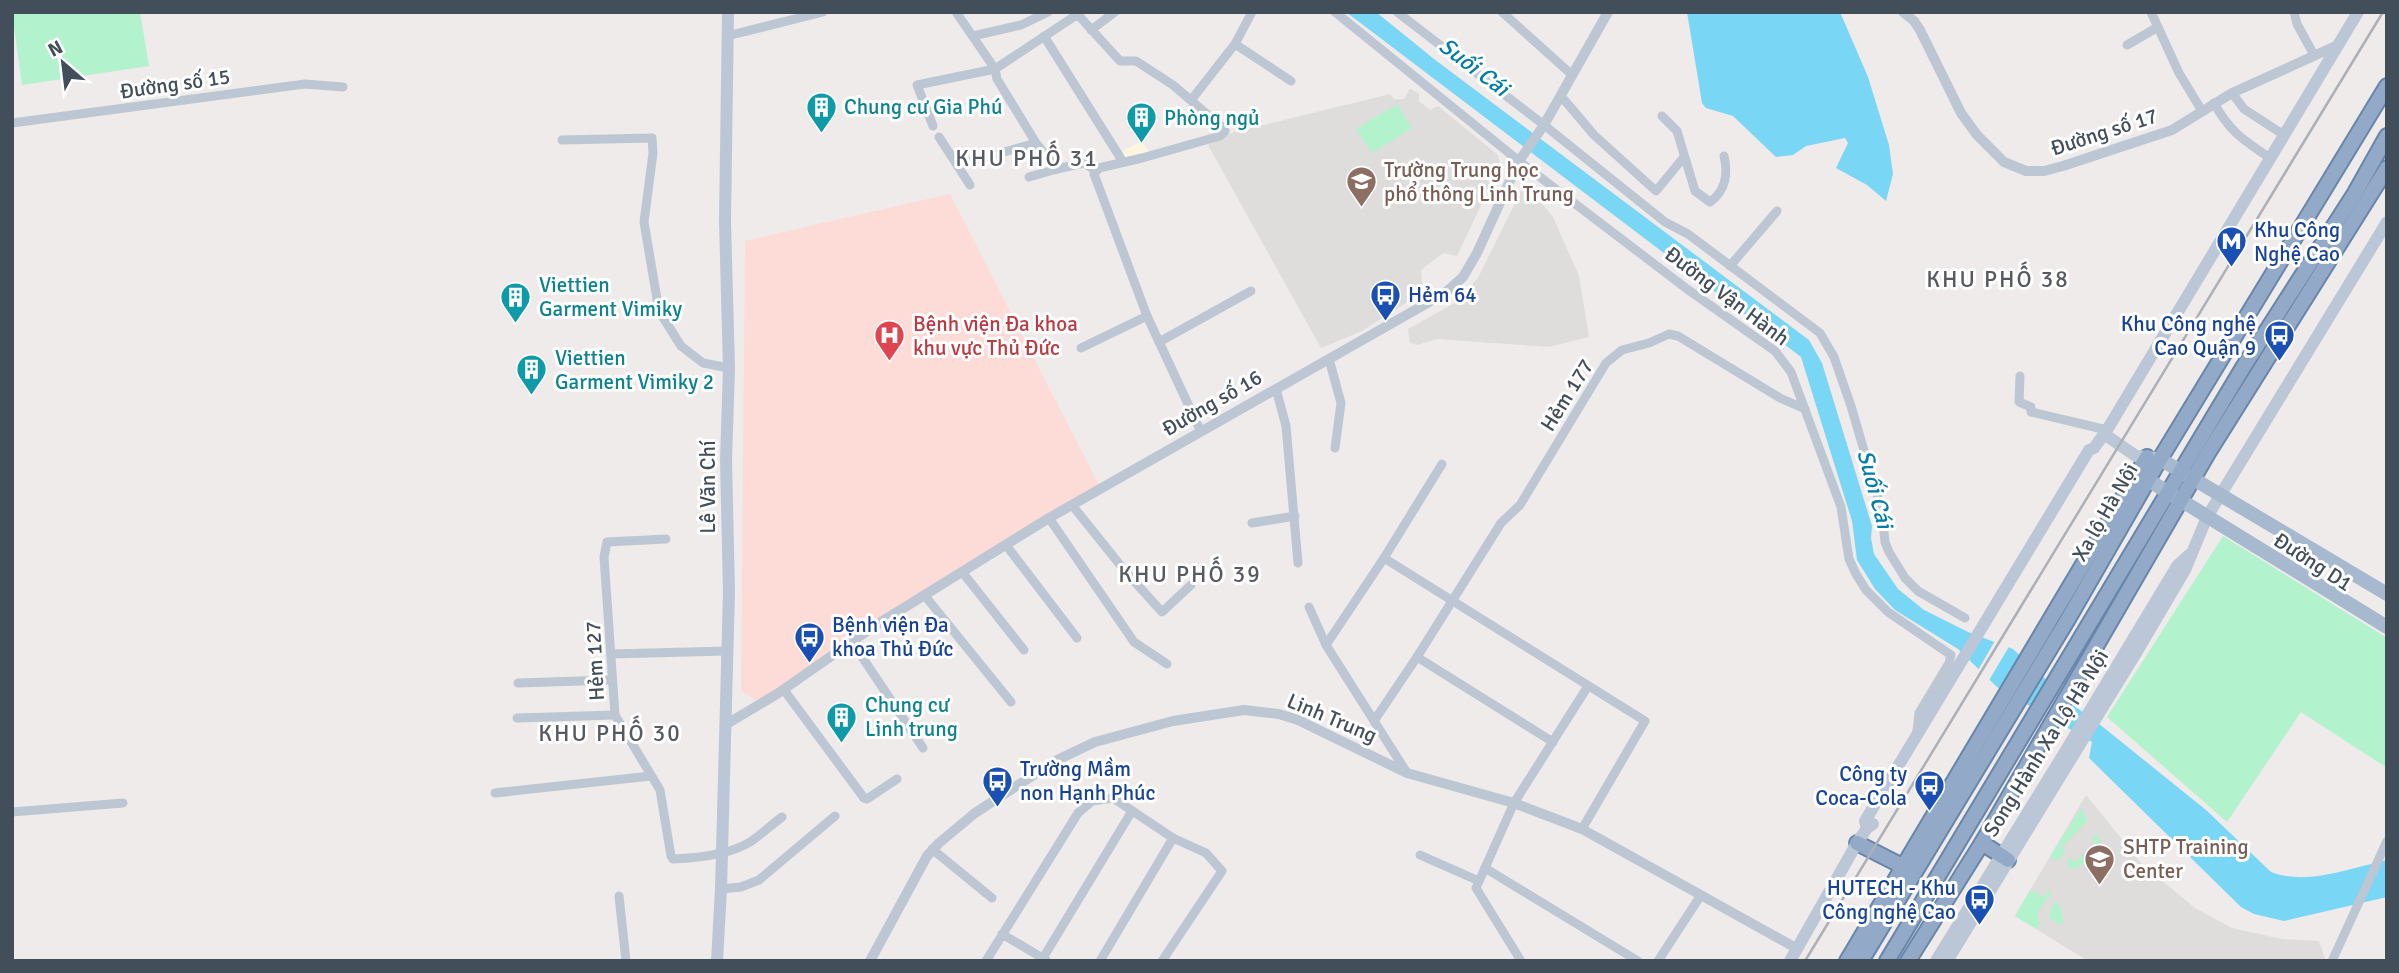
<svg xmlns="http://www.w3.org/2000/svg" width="2399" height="973" font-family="Signika,sans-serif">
<rect width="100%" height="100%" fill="#eeebea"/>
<path fill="#fdf6df" d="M1141,141l9,12 -27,7 -4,-7z"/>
<g fill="#dfdcdc">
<path d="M1410,89l9,4v8l11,9 8,-4 60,49 2,10 -43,91 -14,-3 -22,17 2,22 -61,39 -41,17 -113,-203 23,-12 159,-39 4,5h10z"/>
<path d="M1522,189l17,11 14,17 26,59 10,61 -40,10 -112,-8 -20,6 -7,-2 -2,-14 45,-25 25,-26z"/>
<path d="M2086,795l56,69 53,44 37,20 50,11 37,2 7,20h-238l-73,-45z"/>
</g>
<path fill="#fddbd6" d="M950,194l149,291 -341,216 -17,-10 4,-450z"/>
<g fill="#b2f3ce">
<path d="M12,12h128l9,54 -127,19z"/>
<path d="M1397,104l15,24 -40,25 -16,-24z"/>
<path d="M2223,536l164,102v130l-86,-56 -74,110 -120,-105z"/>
<path d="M2081,808l7,12 -26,27 3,6 -7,7h-4l-4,-3z"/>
<path d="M2094,835l4,1 5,16 -28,17h-5l-3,-6 2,-5 6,4 20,-19 -4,-7z"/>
<path d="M2030,890l14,7 5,-7 1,6 -12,15v9l3,2 -5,7 -21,-13z"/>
<path d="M2055,902l4,1 5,19 -4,3 -10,-7v-7z"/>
</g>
<g fill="#7ad6f5">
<path d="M1346,12h30l58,47 375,281 13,23 50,163 -1,12 3,16 24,35 26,21 44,22 45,17 64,59 21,15 108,87 65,62c36,14 79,-4 116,-12v37l-103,24 -30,-7 -13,-7 -152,-149 3,-16 -95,-55 -39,-38 -63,-39 -20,-21 -18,-29 -5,-39 -51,-164z"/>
<path d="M1687,12h153l28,65 21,68 4,29 -7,27 -19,-16 -31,-17 12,-25 -3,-5 -39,8 -13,9 -17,2 -43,-41 -27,-8 -4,-5z"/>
</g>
<g fill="#eeebea">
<path d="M1996,639l14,6 -22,37 -11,-10z"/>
<path d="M2048,677l24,22 -16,26 -27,-16z"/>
</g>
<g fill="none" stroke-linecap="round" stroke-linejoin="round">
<defs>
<g id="trunk">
<path d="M1857,843l55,28"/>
<path d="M1982,843l26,17"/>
<path d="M1847,961l300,-504"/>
<path d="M1861,961l207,-342 92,-160 227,-373"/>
<path d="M1887,961l357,-595 111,-173 32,-57"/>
<path d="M1908,961l74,-118 226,-390 179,-285"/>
</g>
</defs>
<use href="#trunk" stroke="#6886ac" stroke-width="18"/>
<g stroke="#bcc7d3" stroke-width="9">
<path d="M956,12l39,57 2,10 39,64 21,26 27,-6 11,7"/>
<path d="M1335,12l184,149 168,128 88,62 16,21 50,135 8,52 7,15 10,16 22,22 63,43 -2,8 -30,50 -2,18"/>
<path d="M1397,12l147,113 121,97 23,12 132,99 14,24 17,49 31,106 3,30 4,10 16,26 13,13 47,27"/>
<path d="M1502,12l69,62"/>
<path d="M2151,12l28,61 23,38"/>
<path d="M2294,12l3,12 17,31"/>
<path d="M1091,30l24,-18"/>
<path d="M727,36l96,-24"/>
<path d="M973,36l48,-11 27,-13"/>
<path d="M1044,36l79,126"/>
<path d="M1235,44l56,37"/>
<path d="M2127,45l31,-18"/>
<path d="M2232,93l12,16 40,26"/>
<path d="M1561,96l33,39 62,56 28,-34"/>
<path d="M1192,99l43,-55 17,-32"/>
<path d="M2214,103c16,29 29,37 56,55"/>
<path d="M1662,116l15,15 18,60 15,11c16,-11 18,-29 14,-46"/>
<path d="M12,123l293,-39 38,3"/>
<path d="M933,126l-16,-41 78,-16 80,-53 5,1 40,44h16l37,24 50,43 2,3 -5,5 -78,22 -43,10 -5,6 53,142 54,116"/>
<path d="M939,137l31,48"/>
<path d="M562,140l90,-2 1,15 -9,69 15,89 22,35 22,17 26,5"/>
<path d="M958,165l78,-22"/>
<path d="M1029,177l28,-8"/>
<path d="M1730,266l47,-55"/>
<path d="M1159,342l92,-51"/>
<path d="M1081,348l66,-32"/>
<path d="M1329,359l12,44 -6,45"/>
<path d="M2020,376l-1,26 12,5v5l76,18"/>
<path d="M1276,389l10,37 12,137"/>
<path d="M1072,505l53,66 37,41 29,-27"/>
<path d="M1049,518l85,124 33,22"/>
<path d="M1252,523l43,-7"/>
<path d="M666,539l-59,3 -3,15 11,158 45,75 11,66 2,3c25,-1 56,-4 77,-17 11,-7 21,-17 32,-25"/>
<path d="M1006,545l71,93"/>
<path d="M1384,558l261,163 -63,108"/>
<path d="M963,573l61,77"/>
<path d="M925,596l86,106"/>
<path d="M1309,607l17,38 81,128"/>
<path d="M852,642l71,106"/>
<path d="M1326,645l58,-87 58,-94"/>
<path d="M611,654l116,-3"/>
<path d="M1417,657l136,85"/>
<path d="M518,683l94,-3"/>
<path d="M784,690l80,108 3,1 30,-20"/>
<path d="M517,718l98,-3"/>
<path d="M1374,721l43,-64 84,-134 19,-18 86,-142 16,-13 27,-7 20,-9 9,2 102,62 25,11"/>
<path d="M495,793l156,-17"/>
<path d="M12,812l111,-9"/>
<path d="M932,849l60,49"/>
<path d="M1420,855l59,26"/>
<path d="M1485,868l153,93"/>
<path d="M721,889l20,-2 18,-7 76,-64"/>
<path d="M619,896l7,65"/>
<path d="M1002,934l44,26"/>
<path d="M1043,958l89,-147"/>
<path d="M986,961l92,-148 14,-12 21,-3 60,40 33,15 16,18 -60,90"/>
<path d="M1100,961l73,-123"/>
<path d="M1521,961l-45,-73 38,-85 74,-117"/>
<path d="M1658,961l43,-66"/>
<path d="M2332,961l55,-120"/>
</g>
<g stroke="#bcc7d3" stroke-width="10">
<path d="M1903,12l11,9 6,9 41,83 16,22 27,27 22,9h18l19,-5 109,-36 60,-37 106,-48"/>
<path d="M725,725l52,-31 96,-67 176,-109 396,-225 18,-16 14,-24 42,-92 25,-36 64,-113"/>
<path d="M870,961l57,-105 12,-13 36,-30 80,-52 40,-19 78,-21 71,-11 35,4 19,6 109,53 107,30 68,26 214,119"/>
</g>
<g stroke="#bbc7d7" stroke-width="12">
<path d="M2104,434l32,22 20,2"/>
<path d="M1867,828l-2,-7 224,-371 5,-2 13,-18 251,-418"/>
<path d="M717,961l4,-72 8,-297 -3,-132 3,-92 -4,-147 3,-209"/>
<path d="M1790,961l67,-118 10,-15 6,-4"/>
<path d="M1936,961l129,-209 112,-186 12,-11"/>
<path d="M1947,961l189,-308 49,-83 22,-53 180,-295"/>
</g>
<g stroke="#a7b9ce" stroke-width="14">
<path d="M2160,459l227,135"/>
<path d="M2148,480l239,147"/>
</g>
<use href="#trunk" stroke="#92aac7" stroke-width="14"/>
<path stroke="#acb0b7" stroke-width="2.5" d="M1805,961l578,-949"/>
</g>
<defs>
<symbol id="building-pin" viewBox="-11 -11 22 30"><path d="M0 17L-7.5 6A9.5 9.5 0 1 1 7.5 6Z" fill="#0f9aa8" stroke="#fff"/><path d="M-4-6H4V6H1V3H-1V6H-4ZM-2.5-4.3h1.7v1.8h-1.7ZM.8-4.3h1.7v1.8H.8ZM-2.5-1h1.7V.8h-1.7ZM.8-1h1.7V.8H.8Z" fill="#fff"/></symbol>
<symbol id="school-pin" viewBox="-11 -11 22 30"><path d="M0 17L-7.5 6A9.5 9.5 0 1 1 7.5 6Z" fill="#8d6e63" stroke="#fff"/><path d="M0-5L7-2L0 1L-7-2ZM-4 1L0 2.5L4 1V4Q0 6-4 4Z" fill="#fff"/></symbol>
<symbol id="metro-pin" viewBox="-11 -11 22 30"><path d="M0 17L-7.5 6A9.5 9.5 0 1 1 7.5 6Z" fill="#1a4fb4" stroke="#fff"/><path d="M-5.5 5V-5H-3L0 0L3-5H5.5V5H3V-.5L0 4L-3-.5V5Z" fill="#fff"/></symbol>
<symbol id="bus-pin" viewBox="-11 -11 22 30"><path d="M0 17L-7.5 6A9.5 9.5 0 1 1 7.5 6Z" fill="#1a4fb4" stroke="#fff"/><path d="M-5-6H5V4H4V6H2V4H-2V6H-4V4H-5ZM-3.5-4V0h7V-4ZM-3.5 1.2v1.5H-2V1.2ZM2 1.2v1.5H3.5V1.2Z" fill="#fff"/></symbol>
<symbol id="hospital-pin" viewBox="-11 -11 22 30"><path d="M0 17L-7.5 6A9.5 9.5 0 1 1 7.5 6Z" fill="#e0444e" stroke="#fff"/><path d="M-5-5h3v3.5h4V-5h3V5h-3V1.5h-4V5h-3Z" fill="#fff"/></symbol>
</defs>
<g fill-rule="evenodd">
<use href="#building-pin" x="804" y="90" width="35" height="47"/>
<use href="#building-pin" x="1124" y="100" width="35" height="47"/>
<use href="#school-pin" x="1344" y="164" width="35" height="47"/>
<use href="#metro-pin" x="2214" y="224" width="35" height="47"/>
<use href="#bus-pin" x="1368" y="278" width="35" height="47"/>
<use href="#building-pin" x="498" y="280" width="35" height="47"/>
<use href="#hospital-pin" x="872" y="318" width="35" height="47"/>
<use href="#bus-pin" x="2262" y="318" width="35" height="47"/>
<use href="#building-pin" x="514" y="352" width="35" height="47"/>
<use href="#bus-pin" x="792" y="620" width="35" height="47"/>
<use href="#building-pin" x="824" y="700" width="35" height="47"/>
<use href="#bus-pin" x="980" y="764" width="35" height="47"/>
<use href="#bus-pin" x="1912" y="768" width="35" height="47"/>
<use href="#school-pin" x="2082" y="842" width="35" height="47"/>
<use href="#bus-pin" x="1962" y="882" width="35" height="47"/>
</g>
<g text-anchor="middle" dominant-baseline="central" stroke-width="6" stroke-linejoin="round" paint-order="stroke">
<g font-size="21" fill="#424e5a" stroke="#fff">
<text transform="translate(175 84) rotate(-8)">Đường số 15</text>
<text transform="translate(2104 132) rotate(-18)">Đường số 17</text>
<text transform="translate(1727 296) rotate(37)">Đường Vận Hành</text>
<text transform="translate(1567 395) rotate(-58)">Hẻm 177</text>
<text transform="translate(1212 403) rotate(-30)">Đường số 16</text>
<text transform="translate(708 487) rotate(-90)">Lê Văn Chí</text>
<text transform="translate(2105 512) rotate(-60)">Xa lộ Hà Nội</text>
<text transform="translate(2313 562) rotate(33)">Đường D1</text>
<text transform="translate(595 661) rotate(-93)">Hẻm 127</text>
<text transform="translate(1332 718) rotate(23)">Linh Trung</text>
<text transform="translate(2046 743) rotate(-58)">Song Hành Xa Lộ Hà Nội</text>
</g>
<g font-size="21" fill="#0d838f" stroke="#fff" text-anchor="start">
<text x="844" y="107">Chung cư Gia Phú</text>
<text x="1164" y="118">Phòng ngủ</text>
<text x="539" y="285">Viettien<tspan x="539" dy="24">Garment Vimiky</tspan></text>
<text x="555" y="358">Viettien<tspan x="555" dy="24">Garment Vimiky 2</tspan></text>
<text x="865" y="705">Chung cư<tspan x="865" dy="24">Linh trung</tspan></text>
</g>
<g font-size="21" fill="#785e54" stroke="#fff" text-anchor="start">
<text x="1384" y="170">Trường Trung học<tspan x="1384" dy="24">phổ thông Linh Trung</tspan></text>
<text x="2123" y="847">SHTP Training<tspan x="2123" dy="24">Center</tspan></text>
</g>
<g font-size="21" fill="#164399" stroke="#fff" text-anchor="start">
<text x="2254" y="230">Khu Công<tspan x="2254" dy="24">Nghệ Cao</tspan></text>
<text x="1408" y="295">Hẻm 64</text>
<text x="2256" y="324" text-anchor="end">Khu Công nghệ<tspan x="2256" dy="24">Cao Quận 9</tspan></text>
<text x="832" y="625">Bệnh viện Đa<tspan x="832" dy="24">khoa Thủ Đức</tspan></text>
<text x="1020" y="769">Trường Mầm<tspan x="1020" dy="24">non Hạnh Phúc</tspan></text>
<text x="1907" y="774" text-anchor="end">Công ty<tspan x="1907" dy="24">Coca-Cola</tspan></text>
<text x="1956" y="888" text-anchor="end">HUTECH - Khu<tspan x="1956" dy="24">Công nghệ Cao</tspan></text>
</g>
<g font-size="21" fill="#be3a42" stroke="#fff" text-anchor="start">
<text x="913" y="324">Bệnh viện Đa khoa<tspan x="913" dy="24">khu vực Thủ Đức</tspan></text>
</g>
<g font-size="23" font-style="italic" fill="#017da7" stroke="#fff">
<text transform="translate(1474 67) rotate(37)">Suối Cái</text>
<text transform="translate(1875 489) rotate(75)">Suối Cái</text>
</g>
<g font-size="23" letter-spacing="2" fill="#575b61" stroke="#fff">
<text x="1027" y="158">KHU PHỐ 31</text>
<text x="1998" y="279">KHU PHỐ 38</text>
<text x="1190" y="574">KHU PHỐ 39</text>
<text x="610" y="733">KHU PHỐ 30</text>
</g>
</g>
<rect width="2399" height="973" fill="none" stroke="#424e5a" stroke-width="28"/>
<g transform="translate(63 63) rotate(332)" stroke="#ffffff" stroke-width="5" paint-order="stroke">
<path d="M0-5L12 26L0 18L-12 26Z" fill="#424e5a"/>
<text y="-10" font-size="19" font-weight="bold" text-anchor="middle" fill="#424e5a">N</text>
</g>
</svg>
